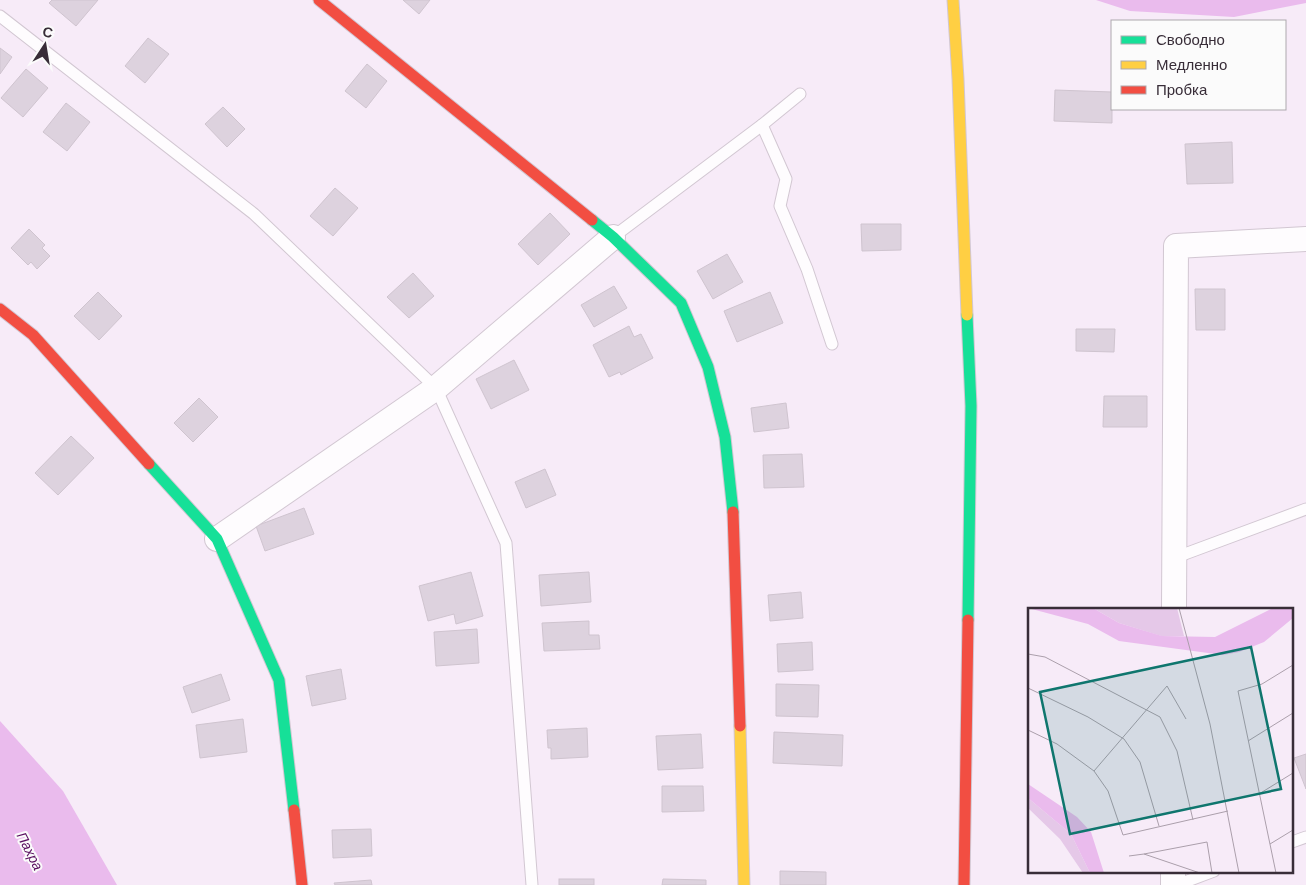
<svg xmlns="http://www.w3.org/2000/svg" width="1306" height="885" font-family="'Work Sans',sans-serif">
<rect width="100%" height="100%" fill="#f7ebf8"/>
<g fill="#eabbed">
<path d="M1096,0h210v3l-72,14 -104,-6z"/>
<path d="M0,721l63,70 54,94h-117z"/>
</g>
<g fill="#ddd2de" stroke="#cfc4cf">
<path d="M52,0h46l-22,26 -27,-23z"/>
<path d="M403,0h27l-11,14z"/>
<path d="M148,38l21,16 -24,29 -20,-17z"/>
<path d="M0,48l12,9 -12,17z"/>
<path d="M367,64l20,17 -21,27 -21,-17z"/>
<path d="M26,69l22,19 -25,29 -22,-19z"/>
<path d="M1055,90l57,2v31l-58,-2z"/>
<path d="M66,103l24,19 -23,29 -24,-19z"/>
<path d="M223,107l22,22 -18,18 -22,-23z"/>
<path d="M1232,142l1,41 -46,1 -2,-40z"/>
<path d="M335,188l23,20 -25,28 -23,-20z"/>
<path d="M550,213l20,21 -32,31 -20,-21z"/>
<path d="M861,224h40v26l-39,1z"/>
<path d="M29,229l16,16 -3,3 8,8 -13,13 -6,-7 -3,3 -17,-17z"/>
<path d="M727,254l16,28 -30,17 -16,-28z"/>
<path d="M413,273l21,23 -25,22 -22,-21z"/>
<path d="M614,286l13,22 -33,19 -13,-22z"/>
<path d="M1195,289h30v41h-29z"/>
<path d="M98,292l24,24 -23,24 -25,-24z"/>
<path d="M770,292l13,31 -46,19 -13,-31z"/>
<path d="M629,326l5,11 7,-3 12,24 -32,17 -1,-3 -11,5 -16,-32z"/>
<path d="M1076,329h39l-1,23 -38,-1z"/>
<path d="M514,360l15,30 -38,19 -15,-30z"/>
<path d="M1104,396h43v31h-44z"/>
<path d="M199,398l19,19 -25,25 -19,-19z"/>
<path d="M786,403l3,25 -35,4 -3,-24z"/>
<path d="M71,436l23,22 -36,37 -23,-22z"/>
<path d="M802,454l2,33 -40,1 -1,-33z"/>
<path d="M545,469l11,26 -30,13 -11,-26z"/>
<path d="M304,508l10,26 -49,17 -9,-25z"/>
<path d="M471,572l12,44 -27,8 -2,-10 -26,7 -9,-35z"/>
<path d="M589,572l2,30 -50,4 -2,-31z"/>
<path d="M801,592l2,26 -33,3 -2,-26z"/>
<path d="M589,621v14h10l1,14 -56,2 -2,-28z"/>
<path d="M477,629l2,34 -43,3 -2,-34z"/>
<path d="M812,642l1,28 -35,2 -1,-28z"/>
<path d="M341,669l5,30 -34,7 -6,-30z"/>
<path d="M221,674l9,26 -38,13 -9,-26z"/>
<path d="M776,684l43,1 -1,32 -42,-1z"/>
<path d="M243,719l4,33 -47,6 -4,-33z"/>
<path d="M587,728l1,29 -37,2v-11h-3l-1,-18z"/>
<path d="M774,732l69,3 -1,31 -69,-3z"/>
<path d="M701,734l2,34 -45,2 -2,-34z"/>
<path d="M1306,754v35l-12,-31z"/>
<path d="M662,786h41l1,25 -42,1z"/>
<path d="M371,829l1,27 -39,2 -1,-28z"/>
<path d="M780,871l46,1v13h-46z"/>
<rect x="559" y="879" width="35" height="6"/>
<path d="M663,879l43,1v5h-44z"/>
<path d="M371,880l1,5h-37l-1,-2z"/>
</g>
<g fill="none" stroke-linecap="round" stroke-linejoin="round">
<defs>
<g id="lane">
<path d="M0,16l254,198 182,174 70,155 26,342"/>
<path d="M762,125l38,-31"/>
<path d="M613,237l149,-112 24,54 -6,27 27,63 25,75"/>
<path d="M1174,558l132,-49"/>
<path d="M1292,842l14,-5"/>
<path d="M1177,885l37,-14"/>
</g>
<g id="street">
<path d="M217,539l219,-151 177,-151"/>
<path d="M1174,609l2,-363 130,-7"/>
<path d="M1173,885v-14"/>
</g>
<g id="fast">
<path d="M592,220l21,17 68,66 27,64 17,70 8,75"/>
<path d="M967,315l4,91 -3,214"/>
<path d="M149,464l68,75 62,141 15,130"/>
</g>
<g id="slow">
<path d="M953,0l5,79 9,236"/>
<path d="M740,726l4,159"/>
</g>
<g id="jam">
<path d="M319,0l273,220"/>
<path d="M0,309l33,26 116,129"/>
<path d="M733,512l7,214"/>
<path d="M294,810l8,75"/>
<path d="M964,885l4,-265"/>
</g>
</defs>
<use href="#lane" stroke="#d2c7d2" stroke-width="13"/>
<use href="#street" stroke="#d2c7d2" stroke-width="26"/>
<use href="#fast" stroke="#d2c7d2" stroke-width="13"/>
<use href="#slow" stroke="#d2c7d2" stroke-width="13"/>
<use href="#jam" stroke="#d2c7d2" stroke-width="13"/>
<use href="#lane" stroke="#fefcfe" stroke-width="11"/>
<use href="#street" stroke="#fefcfe" stroke-width="24"/>
<use href="#fast" stroke="#16e098" stroke-width="11"/>
<use href="#slow" stroke="#ffcf43" stroke-width="11"/>
<use href="#jam" stroke="#f24e42" stroke-width="11"/>
</g>
<g text-anchor="middle" dominant-baseline="central" stroke-width="4" stroke-linejoin="round" paint-order="stroke">
<g font-size="14" font-style="italic" fill="#5a0f60" stroke="#fbfbfb">
<text transform="translate(30 851) rotate(63)">Пахра</text>
</g>
</g>
<g transform="translate(1028 608)">
<rect width="265" height="265" fill="#f7ebf8"/>
<path d="M65,0h84l7,28h-23l-42,-13zM0,190l43,36 19,39h-7l-23,-34 -32,-31z" fill="#e5c8e8"/>
<path d="M0,0h65l26,15 43,13 53,1 58,-29h20v10l-29,24 -25,10 -16,3 -104,-14 -31,-17zM0,176l49,33 14,15 13,41h-14l-19,-39 -43,-36z" fill="#eabbed"/>
<path fill="none" stroke="#ab9fab" stroke-width="1" d="M151,0l31,116 29,149M0,46l17,3 115,60 17,34 16,69M0,80l60,29 36,22 16,23 19,64M0,122l29,14 37,27 14,20 15,44 105,-24M220,133l45,-28M66,163l73,-85 19,33M231,186l34,-21M242,236l23,-14M116,246l63,-12 5,31M101,248l15,-2 56,19M248,265l-38,-182 24,-7 31,-19"/>
<path fill="#0f766e" fill-opacity="0.15" stroke="#0f766e" stroke-width="2.5" d="M223,39l30,142 -211,45 -30,-142z"/>
<rect width="265" height="265" fill="none" stroke="#382d38" stroke-width="2.5"/>
</g>
<rect x="1111" y="20" width="175" height="90" fill="#fbfbfb" stroke="#ada9ad"/>
<rect x="1121" y="36" width="25" height="8" fill="#16e098" stroke="#ada9ad"/>
<text x="1156" y="45" font-size="15" fill="#382d38">Свободно</text>
<rect x="1121" y="61" width="25" height="8" fill="#ffcf43" stroke="#ada9ad"/>
<text x="1156" y="70" font-size="15" fill="#382d38">Медленно</text>
<rect x="1121" y="86" width="25" height="8" fill="#f24e42" stroke="#ada9ad"/>
<text x="1156" y="95" font-size="15" fill="#382d38">Пробка</text>
<g transform="translate(45 45) rotate(12)" stroke="#fbfbfb" stroke-width="4" paint-order="stroke">
<path d="M0-4L9 19L0 12L-9 19Z" fill="#382d38"/>
<text y="-8" font-size="14" font-weight="bold" text-anchor="middle" fill="#382d38">С</text>
</g>
</svg>
